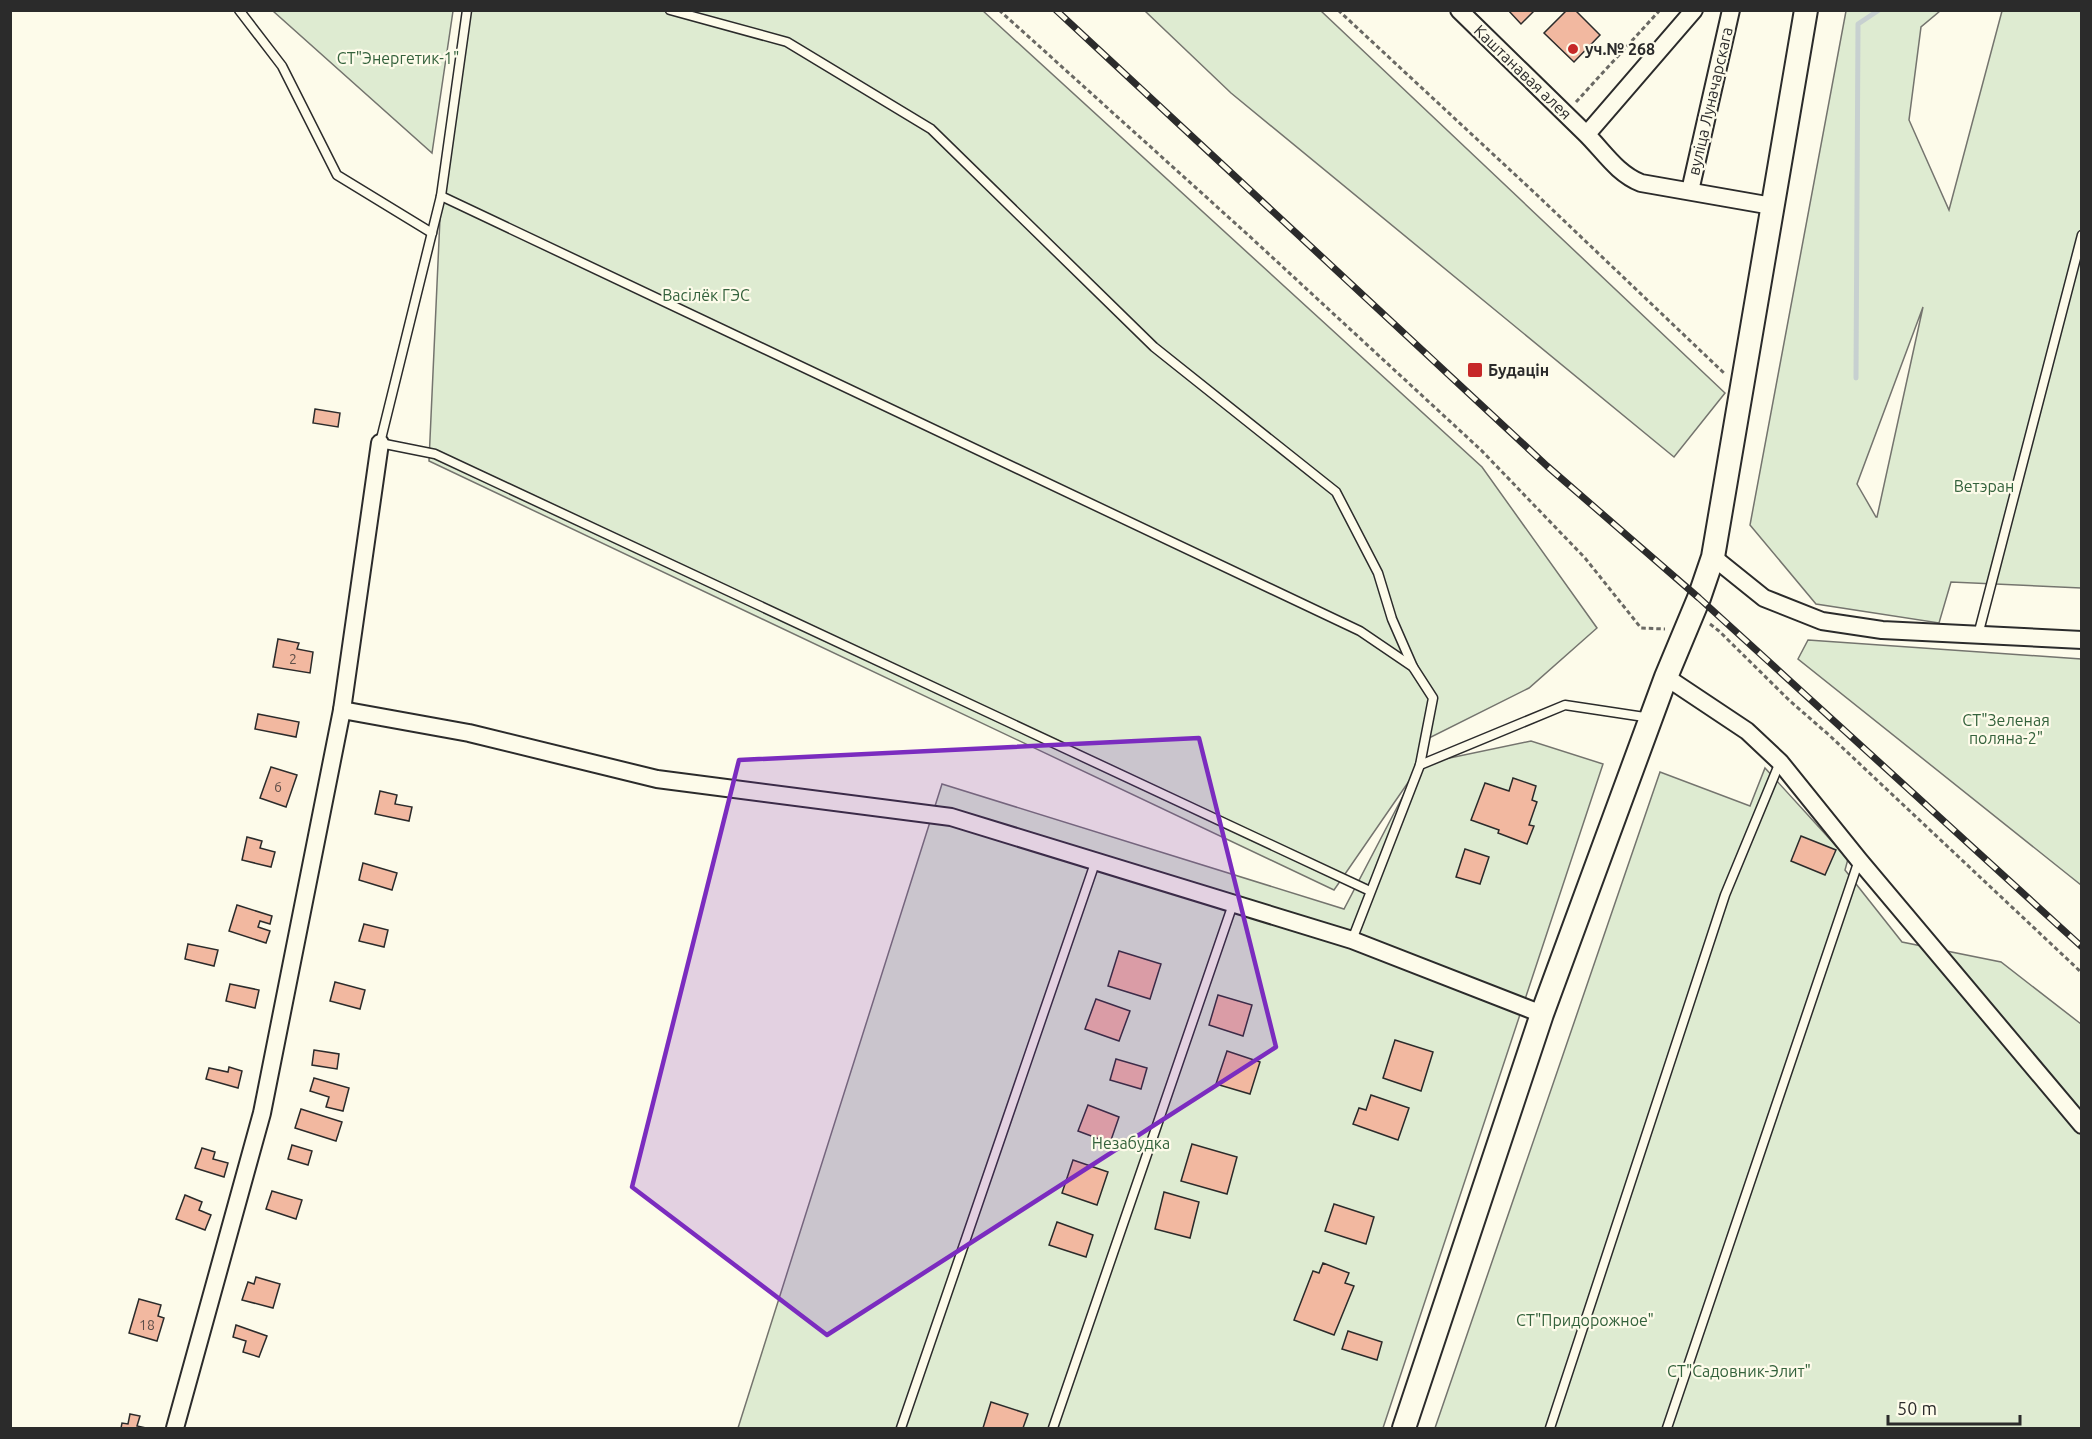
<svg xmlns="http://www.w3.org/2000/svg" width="2092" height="1439" font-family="Ubuntu,sans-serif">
<rect width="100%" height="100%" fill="#fdfbea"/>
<g fill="#deebd1" stroke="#74746e" stroke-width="1.5" fill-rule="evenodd">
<path d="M982,10l500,457 115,161 -68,60 -104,52 -4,24 110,-23 72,23 -220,664h-645l204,-644 402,125 72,-138 -82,119 -905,-429 12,-265 26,-185z"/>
<path d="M273,11h180l-21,142z"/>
<path d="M1145,11h176l404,382 -51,64 -443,-364z"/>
<path d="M1846,11h94l-19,16 -12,93 40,90 53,-199h79v577l-130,-6 -12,41 -123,-19 -66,-79zM1923,307l-46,210h-1l-19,-33z"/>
<path d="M1808,640l273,19v226l-283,-226z"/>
<path d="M1765,768l83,91 -3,11 57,72 99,20 80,62v404h-646l225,-656 90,34z"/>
</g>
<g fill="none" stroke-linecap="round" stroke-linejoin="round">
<path stroke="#c7d0d0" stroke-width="5" d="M1856,378l2,-354 21,-14"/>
</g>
<g fill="#f2b8a0" stroke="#2b2b2b" stroke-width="1.5">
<path d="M1508,10h26v1l-13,13z"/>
<path d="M1567,10h8l25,25 -26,27 -30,-29z"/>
<path d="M315,409l25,4 -2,14 -25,-4z"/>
<path d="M278,639l21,4 -2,6 16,3 -3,21 -37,-6z"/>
<path d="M258,714l41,8 -3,15 -41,-8z"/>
<path d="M271,767l26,8 -11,32 -26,-9z"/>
<path d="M1513,778l23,8 -4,14 5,2 -8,23 5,1 -7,18 -29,-11 1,-3 -28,-10 14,-37 24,8z"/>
<path d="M380,791l17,4 -2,9 17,3 -3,14 -34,-7z"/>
<path d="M1801,836l35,14 -11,25 -34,-14z"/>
<path d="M247,837l15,4 -2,7 15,4 -4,15 -29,-7z"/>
<path d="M1465,849l24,8 -9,27 -24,-7z"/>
<path d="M363,863l34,10 -5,17 -33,-10z"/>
<path d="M237,905l35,11 -2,8 -10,-3 -2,6 12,4 -4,12 -37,-12z"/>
<path d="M364,924l24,6 -4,17 -25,-6z"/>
<path d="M188,944l30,6 -4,16 -29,-7z"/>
<path d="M1119,951l42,13 -11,35 -42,-13z"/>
<path d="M335,982l30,8 -5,19 -30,-8z"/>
<path d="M230,984l29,6 -4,18 -29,-7z"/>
<path d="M1218,995l34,10 -9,31 -34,-11z"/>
<path d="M1096,999l34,12 -11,30 -34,-12z"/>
<path d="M1395,1040l38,12 -12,39 -38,-13z"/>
<path d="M314,1050l25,4 -2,15 -25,-4z"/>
<path d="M1227,1051l33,11 -10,32 -34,-10z"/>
<path d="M1116,1059l31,9 -6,21 -31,-9z"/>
<path d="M229,1067l13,4 -4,17 -32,-9 3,-11 19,4z"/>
<path d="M314,1078l35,10 -6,23 -17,-4 3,-10 -19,-6z"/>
<path d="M1371,1095l38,13 -11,32 -45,-16 6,-16 7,2z"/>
<path d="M1088,1105l31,12 -9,26 -32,-12z"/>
<path d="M301,1109l41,13 -6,19 -41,-13z"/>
<path d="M1192,1144l45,13 -10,37 -46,-13z"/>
<path d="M292,1145l20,6 -4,14 -20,-6z"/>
<path d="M202,1148l13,4 -2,7 15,4 -4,14 -29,-9z"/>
<path d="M1073,1160l35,12 -11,33 -35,-12z"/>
<path d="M272,1191l30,9 -6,19 -30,-10z"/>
<path d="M1164,1192l35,10 -9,36 -35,-9z"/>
<path d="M185,1195l17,7 -3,8 12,5 -6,15 -29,-11z"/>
<path d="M1334,1204l40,13 -8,27 -41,-13z"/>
<path d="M1057,1222l36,13 -7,22 -37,-12z"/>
<path d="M1323,1263l26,10 -4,10 9,3 -20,49 -40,-15 19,-49 6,2z"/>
<path d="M256,1277l24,7 -7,24 -31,-8 6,-18 6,2z"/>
<path d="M139,1299l22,6 -3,11 6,2 -7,23 -28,-8z"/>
<path d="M236,1325l31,11 -8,21 -16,-5 3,-11 -13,-4z"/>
<path d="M1348,1331l34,11 -5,18 -35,-11z"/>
<path d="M991,1402l37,12 -5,14h-40z"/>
<path d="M130,1414l10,2 -3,10 9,2h-25l1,-5 6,1z"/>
</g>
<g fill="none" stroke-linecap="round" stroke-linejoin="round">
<defs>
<g id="lane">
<path d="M239,10l43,56 55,109 95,58"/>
<path d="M467,10l-26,186 -61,247 55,11 935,437"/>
<path d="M670,10l117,32 144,87 223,218 182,145 42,81 14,46 21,48"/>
<path d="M441,196l919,435 53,36 20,31 -13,67 -68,175"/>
<path d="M1978,635l104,-400"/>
<path d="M1420,765l145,-60 86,13"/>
<path d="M901,1428l194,-565"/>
<path d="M1053,1428l180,-524"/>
<path d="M1550,1428l175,-533 55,-133"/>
<path d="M1667,1428l192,-568"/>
</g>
<g id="street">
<path d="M1459,10c42,41 83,81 125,122 19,18 32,41 57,51l131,23"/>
<path d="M1587,134l107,-124"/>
<path d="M1690,191l41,-181"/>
<path d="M1713,557l51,41 58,23 60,9 200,10"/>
<path d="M1666,677l81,54 33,31 79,98 223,265"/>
<path d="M342,710l127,23 188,46 294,38 401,123 190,74"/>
<path d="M175,1428l87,-315 80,-403 38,-267"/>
</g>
<path id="secondary" d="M1404,1428l138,-414 124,-337 33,-79 14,-41 93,-547"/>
</defs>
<use href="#lane" stroke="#2b2b2b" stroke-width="11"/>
<use href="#street" stroke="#2b2b2b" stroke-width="20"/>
<use href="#secondary" stroke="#2b2b2b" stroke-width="26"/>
<g stroke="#6a6964" stroke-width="3" stroke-dasharray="4.5 3" stroke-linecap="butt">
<path d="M999,10l247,223 235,217 104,108 56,70 24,1"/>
<path d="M1338,10l199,185 188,179"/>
<path d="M1576,102l84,-92"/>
<path d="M1710,624l9,7 71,70 39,34 253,238"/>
</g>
<use href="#lane" stroke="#fdfbea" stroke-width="8"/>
<use href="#street" stroke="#fdfbea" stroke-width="16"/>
<use href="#secondary" stroke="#fdfbea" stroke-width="22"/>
<defs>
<path id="rail" d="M1056,10l491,456 152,132 383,349"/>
</defs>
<use href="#rail" stroke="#2b2b2b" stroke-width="7"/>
<use href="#rail" stroke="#fdfbea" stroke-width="4.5" stroke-dasharray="14" stroke-linecap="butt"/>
</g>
<path fill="#7b2cbf" fill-opacity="0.2" stroke="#7b2cbf" stroke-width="4.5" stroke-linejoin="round" d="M1199,738l77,309 -449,288 -195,-148 107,-427z"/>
<g fill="#c62828" stroke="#fdfbea" stroke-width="2">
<circle cx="1573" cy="49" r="6"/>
<rect x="1467" y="362" width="16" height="16" rx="3"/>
</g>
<g text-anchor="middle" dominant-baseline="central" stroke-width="4.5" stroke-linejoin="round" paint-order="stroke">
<g font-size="14" fill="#5d4e48">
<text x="293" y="659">2</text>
<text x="278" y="787">6</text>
<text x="147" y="1325">18</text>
</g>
<g font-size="16" font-weight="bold" fill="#2b2b2b" stroke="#fdfbea" text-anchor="start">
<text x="1585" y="49">уч.№ 268</text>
<text x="1488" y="370">Будацін</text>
</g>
<g font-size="16" fill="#34623c" stroke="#fdfbea">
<text x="398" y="58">СТ"Энергетик-1"</text>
<text x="706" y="295">Васілёк ГЭС</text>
<text x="1984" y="486">Ветэран</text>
<text x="2006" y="720">СТ"Зеленая<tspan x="2006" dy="18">поляна-2"</tspan></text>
<text x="1131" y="1143">Незабудка</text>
<text x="1585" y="1320">СТ"Придорожное"</text>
<text x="1739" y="1371">СТ"Садовник-Элит"</text>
</g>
<g font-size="16" fill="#2b2b2b" stroke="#fdfbea">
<text transform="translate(1523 72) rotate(44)">Каштанавая алея</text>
<text transform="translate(1710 101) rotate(-77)">вуліца Луначарскага</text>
</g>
</g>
<rect width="2092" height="1439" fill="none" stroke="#2b2b2b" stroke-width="24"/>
<path d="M1888 1415v9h132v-9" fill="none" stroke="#2b2b2b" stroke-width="3"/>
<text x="1897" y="1415" font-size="18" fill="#2b2b2b" stroke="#fdfbea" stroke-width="4.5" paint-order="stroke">50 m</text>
</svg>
